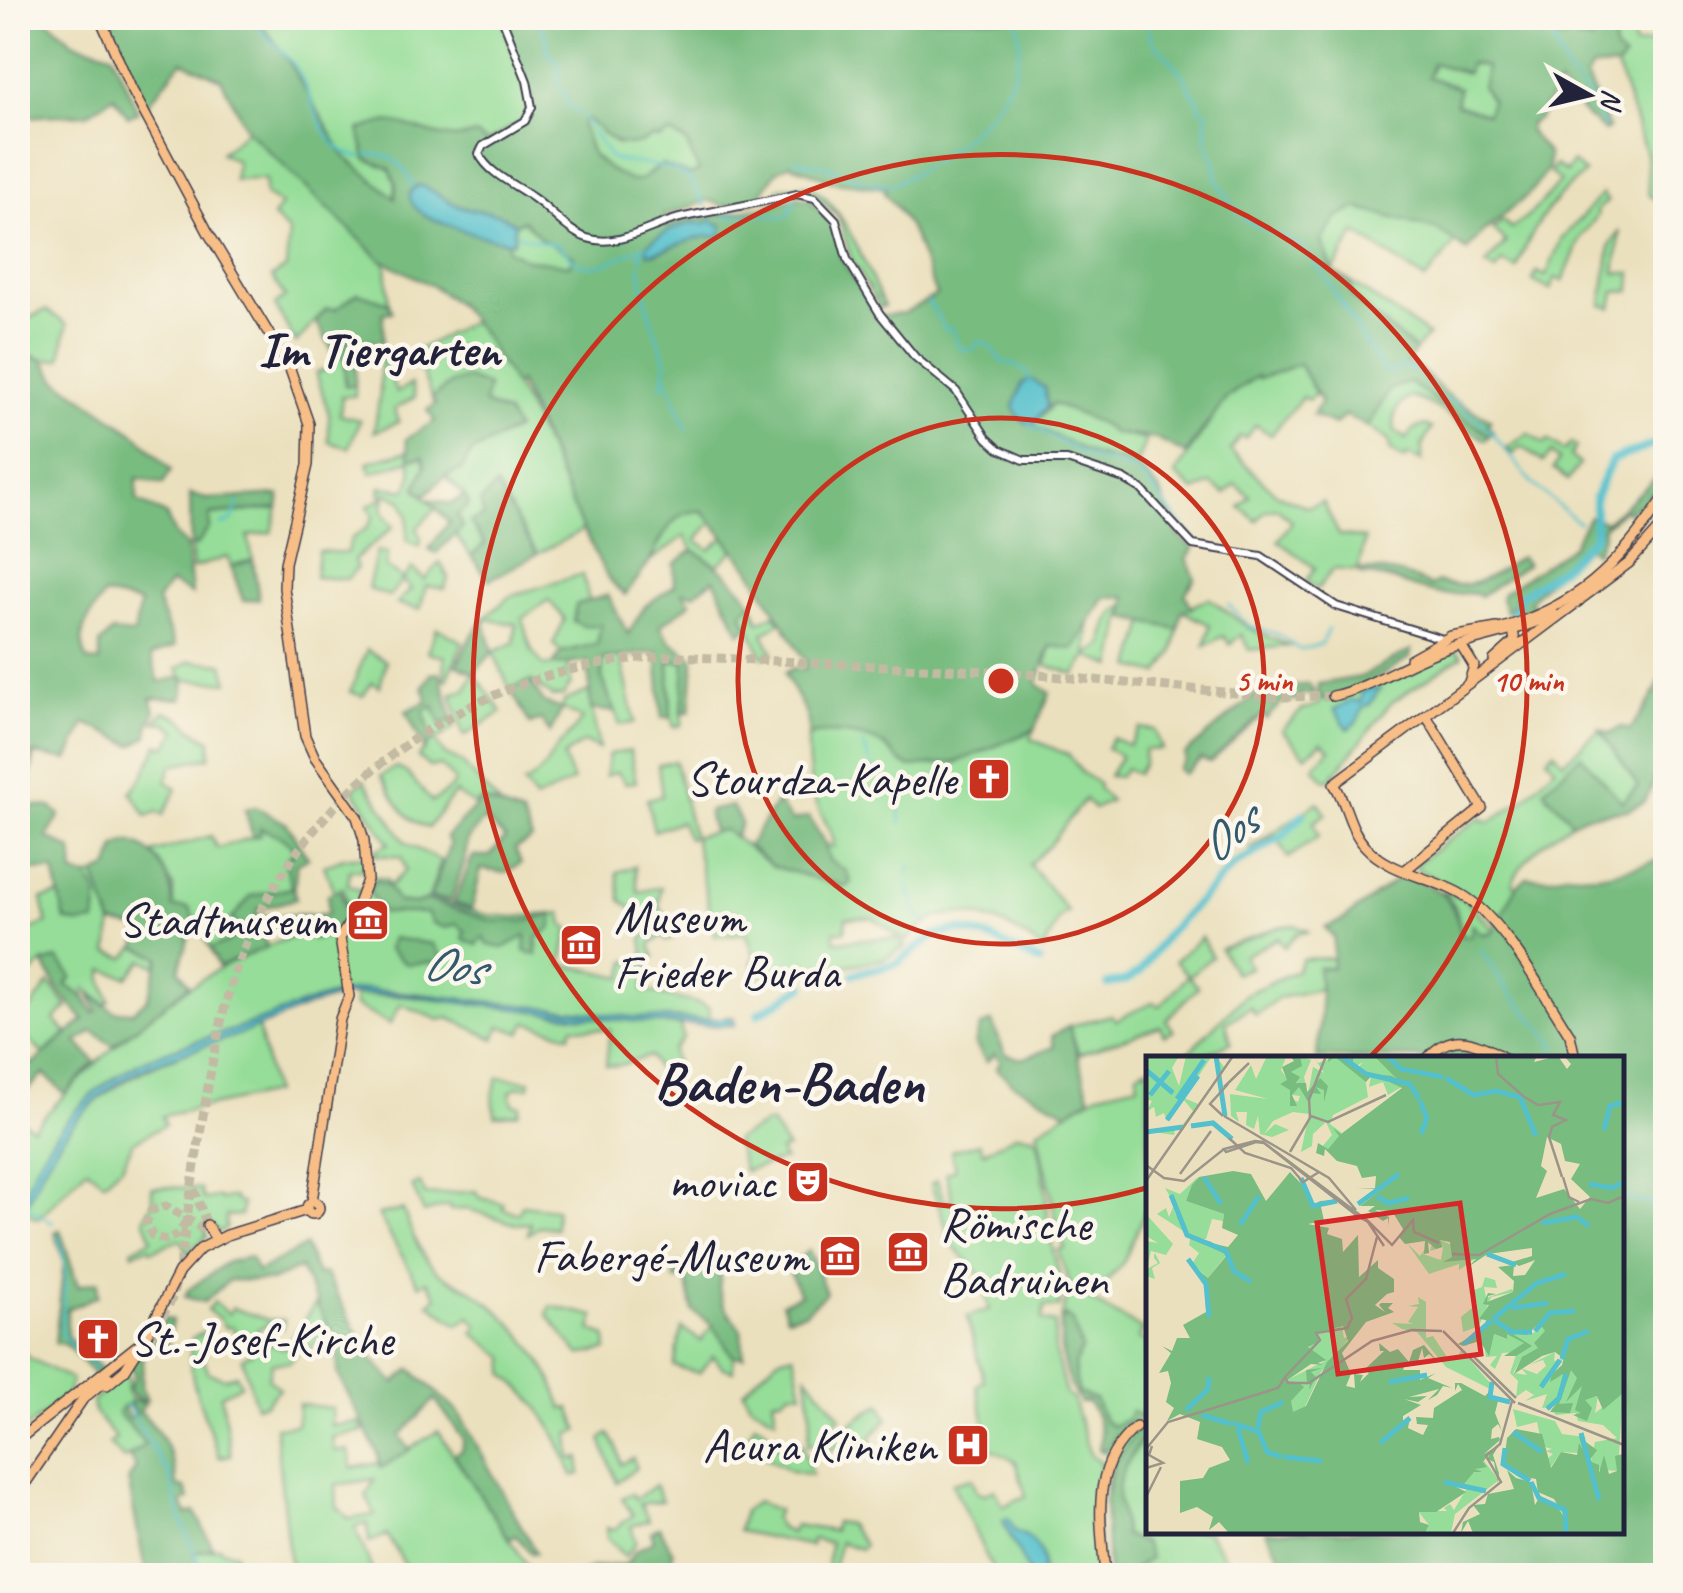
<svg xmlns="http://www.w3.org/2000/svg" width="1683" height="1593" font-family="Caveat,sans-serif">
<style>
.green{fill:#95dd98;stroke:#5c806a;stroke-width:2.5;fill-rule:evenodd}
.forest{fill:#78bc80;stroke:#4d6f5e;stroke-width:2.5;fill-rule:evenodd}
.water{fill:#53c0cc;stroke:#3a7184;stroke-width:2.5}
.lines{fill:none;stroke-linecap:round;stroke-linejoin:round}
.stream{stroke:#53c0cc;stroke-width:2.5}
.river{stroke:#53c0cc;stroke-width:8}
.major-tunnel{stroke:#c3baa3;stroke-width:9;stroke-dasharray:9 4.5;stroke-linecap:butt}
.minor-casing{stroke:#403e4e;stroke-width:10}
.major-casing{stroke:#403e4e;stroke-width:12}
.minor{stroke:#fff;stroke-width:6}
.major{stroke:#f7be88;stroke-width:9}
.ring{fill:none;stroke:#c8321e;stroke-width:5}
.labels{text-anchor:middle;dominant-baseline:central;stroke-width:9;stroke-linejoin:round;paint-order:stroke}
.poi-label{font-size:48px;fill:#22223b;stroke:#fbf7ec;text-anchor:end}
.neighbourhood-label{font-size:50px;font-weight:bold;fill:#22223b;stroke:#fbf7ec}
.water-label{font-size:50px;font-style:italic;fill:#33596e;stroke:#fbf7ec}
.district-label{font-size:58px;font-weight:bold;fill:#22223b;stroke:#fbf7ec}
.inset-river{fill:none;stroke:#53c0cc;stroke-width:5}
.inset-road{fill:none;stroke:#9b9489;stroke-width:2.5}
.view{fill:#d62828;fill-opacity:0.15;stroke:#d62828;stroke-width:5}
.inset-edge{fill:none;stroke:#22223b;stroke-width:5}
.centre{fill:#c8321e;stroke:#fbf7ec;stroke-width:5}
.ring-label{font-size:30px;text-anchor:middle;font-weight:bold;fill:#c8321e;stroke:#fbf7ec;stroke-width:9;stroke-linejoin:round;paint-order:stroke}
</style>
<rect width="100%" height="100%" fill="#fbf7ec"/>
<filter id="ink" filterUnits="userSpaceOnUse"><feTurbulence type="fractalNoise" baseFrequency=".01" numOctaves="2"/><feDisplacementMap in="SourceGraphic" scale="20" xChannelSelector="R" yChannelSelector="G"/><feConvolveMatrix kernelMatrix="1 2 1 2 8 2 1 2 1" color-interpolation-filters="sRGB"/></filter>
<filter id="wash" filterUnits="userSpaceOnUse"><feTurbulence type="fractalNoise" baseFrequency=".0048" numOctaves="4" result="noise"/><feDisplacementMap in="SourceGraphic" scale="40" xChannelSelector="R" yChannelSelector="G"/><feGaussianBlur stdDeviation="2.25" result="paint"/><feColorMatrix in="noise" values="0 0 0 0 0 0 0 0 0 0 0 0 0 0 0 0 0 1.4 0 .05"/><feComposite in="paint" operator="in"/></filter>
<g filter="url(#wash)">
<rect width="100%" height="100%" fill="#ebe0bd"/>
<g class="green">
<path d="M257,18H502L530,90L529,117L487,143L441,137L385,122L390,168L396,184V199L344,156L288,60Z"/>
<path d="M1542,18H1594L1591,41L1577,39L1575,22L1569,37L1558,40Z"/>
<path d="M1611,18H1647L1633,26L1634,46L1658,42L1653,18H1665V205L1649,195L1646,154L1617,68L1624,59L1615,51Z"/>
<path d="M1434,63L1466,73L1470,63L1486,67L1491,100L1487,115L1456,104L1428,77Z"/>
<path d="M588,120L617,145L669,133L686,142L700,172L690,175L661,165L640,181H631L608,169L592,155L582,125L583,121Z"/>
<path d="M247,130L386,264L389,303L357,293L336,310L326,309L296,343L275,305L285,297L272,277L286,268L289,232L273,217L281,205L265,195V179L234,180L237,161L221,153Z"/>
<path d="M1572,162L1585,173C1552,198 1530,230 1517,269L1502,262L1496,271L1486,265L1506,242L1493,229L1503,220L1512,229L1540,205L1560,181L1550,173L1555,165L1566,172Z"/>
<path d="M804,185C842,195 867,272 884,306L880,308L851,257L838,216L816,196L804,191L769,198L780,188Z"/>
<path d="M1602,194L1608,201L1597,210L1598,215L1581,237L1563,281L1555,278L1550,290L1533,281L1536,272L1546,276L1561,240Z"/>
<path d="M1357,208L1438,230L1456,242L1425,280L1356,233L1333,271L1322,241L1338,216Z"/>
<path d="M523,220L542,239L575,255L569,265L526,260L507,249L508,242L514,241L515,224Z"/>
<path d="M1620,231L1615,273H1632L1631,291H1615L1612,308L1602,305L1610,245Z"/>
<path d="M1350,282L1428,335L1415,350L1352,298Z"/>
<path d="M46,310L67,324L61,359L44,360L18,351L29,318Z"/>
<path d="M472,321C522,382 551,459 583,530L537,554L497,487L485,516L486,544L471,556L455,534L456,514L469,504L464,495L445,476L461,470L471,453L515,430L507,414L484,404L451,383L432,398L421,370L405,357Z"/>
<path d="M335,356L345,358V385L355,386V396H342L340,415L360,420L349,448L329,442V414L316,373L332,368Z"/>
<path d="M380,357H385L396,393L411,384L415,397L395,409L399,422L374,432L380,393Z"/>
<path d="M1299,364L1316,394L1308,400L1302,397L1271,435L1256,425L1245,438L1240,436L1230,450L1276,494L1308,507L1323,502L1339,535L1365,539L1358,571L1333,569L1318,589L1306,581L1315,568L1278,541L1292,522L1277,508L1265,511L1257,521L1240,507L1250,496L1235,484L1225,494L1211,484L1194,491L1175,474L1226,398L1257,376L1259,379Z"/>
<path d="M1410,382C1436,404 1462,416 1489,436L1486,440C1462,426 1437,403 1410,397C1396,406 1392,415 1395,431L1406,439L1414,429L1425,425L1432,428L1422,446V461L1407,455L1404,460L1391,451L1388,440L1368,427L1390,388Z"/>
<path d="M1054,404L1098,422L1113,433L1146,440L1136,464L1094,455L1032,425Z"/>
<path d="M1528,433L1544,444L1548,440L1564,451L1571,443L1576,447L1570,456L1580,464L1568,480L1553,469L1559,460L1551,453L1543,462L1521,446L1512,455L1507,448Z"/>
<path d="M408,451L410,459L423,456L425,466L416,488L436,508L417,528L421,538L420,546L407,541L408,517L402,500L388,494L380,495L381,487L407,490L412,474L410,460L371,473L368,462Z"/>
<path d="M385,497L382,511L393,527L354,560L357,568L347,579L315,577L318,551L347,553L351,539L367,528L373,516L368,506Z"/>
<path d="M278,508L272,532L248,536L253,560L231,566L227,557L193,568L191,547L197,545L210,515Z"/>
<path d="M688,510H703L713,522L696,540L710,550L724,537L734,550L718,565L693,550L685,536L650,561L668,527Z"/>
<path d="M377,551L387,553L386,567L403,579L412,568L425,580L440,562L448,578L445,589L426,586L420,609L397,604L411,589L402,581L389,596L368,589Z"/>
<path d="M583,574L589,601L577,605L583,626L602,624L597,644L561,652L553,644L565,619L548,600L522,619L532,651L544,666L568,663L571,684L563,696L553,697L531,681L510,689L493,652L514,643L516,624L484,619L510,596Z"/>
<path d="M1209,598L1249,628L1288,646L1249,650L1241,634L1230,644L1223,636L1205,646L1210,625L1182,611Z"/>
<path d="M752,603L759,622L774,614L780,623L763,634L773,653L763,657L742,613Z"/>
<path d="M1125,605L1113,666L1087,656L1075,675L1046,665L1051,645L1074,649L1089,622L1087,655L1103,645C1104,630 1111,611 1125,605Z"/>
<path d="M1145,622L1178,629L1173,652L1159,674L1132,667Z"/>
<path d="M437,628L463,642L447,680L444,678L445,657L427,652Z"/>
<path d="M1456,649L1462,656L1391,703L1330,780L1324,779L1314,767L1330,749L1322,742L1306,756L1282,730L1302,710L1319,704L1320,700L1340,698Z"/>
<path d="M367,650L386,661L380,687L372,682L363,696L350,692Z"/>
<path d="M621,657L635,723L620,725L602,678V659Z"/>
<path d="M190,661L223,664L228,682L185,680L177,669Z"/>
<path d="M669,661L685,662L682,725L674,727L671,717Z"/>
<path d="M474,673L502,712L464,736L451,694L466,689Z"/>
<path d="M589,691L599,749L584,742L563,757L573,781L535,800L524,784C553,767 543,762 561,743C570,734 576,730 582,718L562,709L564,701Z"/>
<path d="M434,705L440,722L453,721L455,727L435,741L444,754L461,762L501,806L482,800L474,805L455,793L428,828C403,820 394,797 381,776L396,767L407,773L432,802L450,789L455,781L441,766L429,767L418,757L432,740L424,711Z"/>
<path d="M164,712C184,714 192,735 211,740L210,757L172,765L166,781L177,789L163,815L157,812L147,816L131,792L143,777L158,744L166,747L177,731L166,723L154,722Z"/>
<path d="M1140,728L1155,730L1162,749L1144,750L1143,764L1137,774L1126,768L1119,777L1109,776L1121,756L1106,748L1112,738L1129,745Z"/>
<path d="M1600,729L1638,786L1622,802L1549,797L1563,807L1572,822C1548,838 1524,856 1512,883L1517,886L1498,926L1477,902L1417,869V863L1479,818L1489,822L1523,800L1555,767L1547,758L1554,751L1563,762Z"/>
<path d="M1034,730L1031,739L1069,755L1082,773L1099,784L1098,788L1110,801L1094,809L1085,799L1048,847L1029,864L1068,912L1060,917L1043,950C1017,928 973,905 938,917C926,921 915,933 906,941L873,918H846L845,931H834L835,941L896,938L906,946L884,959L794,975L791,968L756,977L752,961L755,959L747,933L715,936L694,837L724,829L772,866L845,887L851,883L846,871L829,861L825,844L834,847C834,832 824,822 819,809C809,786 808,761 808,736C828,730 860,734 879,743C892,749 897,763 910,767L957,762Z"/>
<path d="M630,751L636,782L625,783L618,772L605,776L609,754Z"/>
<path d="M675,761L693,837L688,838L680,821L654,831L647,799L662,796L658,765Z"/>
<path d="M364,780L406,843L441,861L429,898L487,915L514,917L562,913L564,925L569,927L562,964L623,977L627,961L649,965L643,990L700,1004L709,1008L710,1020L666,1018V1024L680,1025L683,1038L672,1050L675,1063L658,1071L650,1056L617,1066L606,1065L610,1030L573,1027L569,1035L527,1022L521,1033L500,1026L495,1039L449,1018L439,1020L401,1004L390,1024L355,1006L354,995L404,996L585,1017L586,1012L392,991C342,988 303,1004 258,1021C220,1036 178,1044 141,1062C82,1090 35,1152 18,1214V1118L33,1128C111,1046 193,963 306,933L313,939L344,930L368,876L385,879L391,885L406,870L401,857L375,855V851L389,843L353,789Z"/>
<path d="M1318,802L1326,814L1313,823L1319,836L1288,858L1276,835L1249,849Z"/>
<path d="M259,828L278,835L293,847L292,888L232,920L243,927L227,943L210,948L189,909L173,907V886L151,853L211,836L217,848L260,835Z"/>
<path d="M363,856L365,870H350L348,885L361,890L354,913L349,911L343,888L334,892L324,866L343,858Z"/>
<path d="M635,866L638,892L661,887L659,907L665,914L672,939L666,941L663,935L650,945L655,957L645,959L642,939L658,924L655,912L637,913L621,900L617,872Z"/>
<path d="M95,875L112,924L108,952L125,958L136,947L160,957L157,966L143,960L128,977L104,970L102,979L110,1001L106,1004L85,988L84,997L66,985L58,959L43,963L23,981L21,965H18V950L21,948L18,934L47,923L42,899L60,895L65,920L98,896L88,877Z"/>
<path d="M1442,891L1467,901L1495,931L1482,934L1472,927L1471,935L1462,936L1456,908Z"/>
<path d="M1294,925L1310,932L1298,933L1284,947L1278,938L1244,956L1250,968L1235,973L1220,949L1279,927Z"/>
<path d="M1201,937L1212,957L1189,976L1198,987L1166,1020L1174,1031L1164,1035L1160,1026L1079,1054L1069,1026L1112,1015L1116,1020L1153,1002L1160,1006L1188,976L1175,961Z"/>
<path d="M1333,958L1332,968L1320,989L1279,998L1256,1015L1250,1007L1226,1023L1231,1042L1198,1058H1183L1246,994L1297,970L1302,959Z"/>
<path d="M49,983L68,1007L54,1020L67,1033L43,1054L27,1038L24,1018Z"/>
<path d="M258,1027L273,1093L162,1116L165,1125L133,1142L123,1165L104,1182L87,1168L38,1219L24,1212C68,1087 146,1066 258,1027Z"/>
<path d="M1148,1067V1205L1124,1261L1090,1300L1143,1330L1138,1339L1148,1341V1530L1207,1531L1237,1575H1108L1106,1486L1114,1457L1099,1450C1103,1434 1098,1413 1087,1401L1081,1403L1061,1350V1320L1070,1284L1058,1251L1065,1248L1058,1231L1038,1130L1099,1093L1138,1084L1137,1073Z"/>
<path d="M498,1077L530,1081L529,1087H517L510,1092L513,1104L521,1106L519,1113L495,1116L493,1094Z"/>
<path d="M767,1123H771L787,1148L780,1151L784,1160L744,1171L735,1140Z"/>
<path d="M1017,1134L1034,1136L1037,1140C1047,1175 1045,1210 1052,1245C1058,1274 1064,1277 1059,1308L1044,1307L1042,1321L1055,1323V1351L1066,1395L1073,1399L1086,1443L1091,1456L1101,1463L1097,1511L1101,1575H995L952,1483L972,1478L977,1491L984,1494L995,1489L1003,1506L1026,1496L1016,1462L990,1448L977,1385L984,1381L967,1317L990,1309L978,1272L946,1239L949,1234L931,1184L937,1180L944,1201H949L952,1198L946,1173L955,1169L951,1151L979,1143L983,1152Z"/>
<path d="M420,1183L425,1195L476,1191L481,1198L503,1203V1209L518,1213L522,1205L556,1209L555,1228L540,1226L528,1234L530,1223L515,1224L468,1209L450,1210L448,1206L424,1213L412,1186Z"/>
<path d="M166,1187L200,1189L203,1199L217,1197L221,1200L234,1197L236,1202L242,1203L241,1215L226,1216V1229L218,1232L211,1225L204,1227L207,1236L186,1255L184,1243L179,1240L151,1251L149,1247L133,1253L132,1249L152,1239L144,1219L152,1204V1188Z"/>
<path d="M403,1210C410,1228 418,1251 431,1265C444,1280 455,1280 470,1289C514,1319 547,1359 563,1409L570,1408L579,1431L569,1434L571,1459L580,1458V1474L573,1476C556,1430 543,1406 505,1374L506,1358L473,1333L478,1326L470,1316L458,1325L429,1303L437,1297L427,1281L419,1285L378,1215Z"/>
<path d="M214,1302L229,1314L232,1308L268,1320H284L283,1328L268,1324L257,1330L256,1340L285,1348L316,1303L328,1327L308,1352L302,1347L290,1362L272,1363L268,1378L279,1388L265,1404L256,1406L242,1358L251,1353L246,1339H238L232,1326L225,1328L220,1319L207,1310Z"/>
<path d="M551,1306L595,1316L591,1330L606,1336L607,1350L579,1355L547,1314Z"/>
<path d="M712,1325L733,1356V1371L723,1368L713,1356L699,1373L674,1366L682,1328L701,1341Z"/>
<path d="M208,1330L204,1360L209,1373L225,1378L237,1375L241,1385L221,1395L231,1455L219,1457C207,1416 184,1380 192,1338Z"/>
<path d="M18,1344L28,1357L72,1380L67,1396L18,1435Z"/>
<path d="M794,1354L802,1392L791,1391L782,1398L773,1399L776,1418L750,1404L743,1391L778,1358Z"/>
<path d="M125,1374L129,1379L127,1391L132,1400L118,1413L146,1444L124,1459L109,1444L116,1439L94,1412L93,1401Z"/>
<path d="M807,1375L841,1417L825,1428L831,1438C849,1427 862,1413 881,1404L888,1418L871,1437L876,1453L848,1441L826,1452L821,1442L808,1445L811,1413Z"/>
<path d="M299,1404L332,1408L331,1426L359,1422L363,1431L332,1437L335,1451L349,1450L352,1468L380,1463L381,1467L438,1431L533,1575H411L387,1535L369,1542L367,1524L355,1527L374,1575H295L290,1566L275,1427L296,1425ZM375,1479L366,1496L375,1515L349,1519L337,1507L336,1485Z"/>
<path d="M755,1423L766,1429L769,1445L802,1443L812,1475L791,1471L744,1445Z"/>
<path d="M609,1434L617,1447L621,1464L633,1458L636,1468L617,1483L601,1439Z"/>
<path d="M655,1485L662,1501L640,1504L649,1520L631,1526L636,1542L625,1557L607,1538V1528L615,1529L633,1515L622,1498L632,1493L636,1499Z"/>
<path d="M756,1502L778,1510L774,1519L780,1528L791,1533L795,1525L833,1531L835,1522L848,1524L864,1545L861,1549L840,1542L831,1575H826L830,1543L812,1539L811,1546L738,1531L744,1511Z"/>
<path d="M220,1547L221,1550L235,1553L239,1575L203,1574L194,1553Z"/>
</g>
<g class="forest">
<path d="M18,18H46L73,42L112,53L138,112L128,117L114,96L87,114L18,117Z"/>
<path d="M104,18H257L288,60L344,156L395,198L396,184L390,169L366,159L359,130C366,128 375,124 382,123C413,119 438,147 476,134L487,142L529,117L532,99L502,18H1542L1552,20L1559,40L1569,37L1567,22L1575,21L1577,39L1591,41L1594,18H1611L1615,51L1624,59L1617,67L1592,68L1586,77L1609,128L1605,131L1587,117L1559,84L1539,118L1530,124L1529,131L1548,154V169L1528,195L1482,233L1467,251L1438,230L1357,208L1338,217L1322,241L1333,271L1350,282L1352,298L1415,350L1407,363L1421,370L1449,397L1491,420L1487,426L1493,431L1489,436C1462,416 1436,404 1410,382L1390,389L1368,427L1345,415L1335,425L1312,415L1321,402L1299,364L1259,379L1257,376L1226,398L1186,454L1156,439L1113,433L1098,422L1054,404L1047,407L1044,388L1019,418L1094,455L1136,464L1161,493L1178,536L1194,548L1187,558L1195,579L1185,594L1192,608L1182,611L1178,629L1125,618L1126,596L1104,598L1074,649L1050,646L1037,684L1050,693L1034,730L957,762L910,767C897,763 892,749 879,743C861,734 828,730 808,736C813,714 792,694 785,673L793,668L805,670L806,662L750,569L703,511C670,509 664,538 649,562C642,574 633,584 625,595C600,575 599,555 583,530L519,382L515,386L479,329L457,304L434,287L380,259L247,130L221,79L182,61L145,108ZM1433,63L1467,73L1470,63L1486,67L1482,87L1491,100L1487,114L1456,104L1459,88L1429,77ZM588,120C612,140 621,155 653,137L660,139L670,133L686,142L699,171L690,175L661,165L640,180L631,181L608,169L592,155L582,126L583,121ZM790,164L834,182L886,188L884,193L897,208L913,235L936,295L905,313L877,316L843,261L833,222L808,199L794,198L760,208L683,220L666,227L664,216L709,200L722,206L756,201L776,172ZM419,185C436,190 446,203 462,207C481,213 500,209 515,224L524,220L542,239L574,256L569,265L526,259L507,249L508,242L424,215L413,187ZM692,223L722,225V233L701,235L655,254L646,246L654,239Z"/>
<path d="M358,293L389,303L392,312L383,313V342L348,341V356H356L355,386L345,385V358L335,356L316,321L326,309H336Z"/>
<path d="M24,354L44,360L56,379L138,436L171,470L163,484L137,478V501L166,515L175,535L187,546L192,594L170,583L157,601L175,646L151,656L159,682L180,677L185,680L182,699L151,698L155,712L149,724L148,736L133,745L85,723L68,760L35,754L25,805L51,807L60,815L47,837L72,850L74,874L88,877L98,896L95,922L79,924L65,920L54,871L18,870C17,835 9,781 34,754L18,748V358ZM104,595L140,603L134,634L112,632L100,644V662L88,661C74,632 88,620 104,595Z"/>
<path d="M467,378L488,386L484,404L507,414L516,429L471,453L461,470L445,476L424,496L416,488L425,466L423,457L410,459L406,439L435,421L427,410L435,405L432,398L451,383Z"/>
<path d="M1665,470V488L1650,493L1644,502L1649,509L1646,514L1637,505L1628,512L1623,510L1602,528L1603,535L1595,553L1588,547C1569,565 1545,580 1530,601L1536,611L1516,617L1521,601L1517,600L1506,612L1501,599L1503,593L1572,546L1589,516L1606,522Z"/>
<path d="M496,486L537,554L489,580L471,556L485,544L470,522L484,516L480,502Z"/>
<path d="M190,494L206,499L280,495L278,508L210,515L209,528L197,545L191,547Z"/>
<path d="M464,495L469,505L457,515L463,527L436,553L429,549L449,522L427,499L452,504Z"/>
<path d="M693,550C718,565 735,579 752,603L742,613L748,627L740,633L714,579L694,594L683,592L691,603L660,626L670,641L694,659L690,711L682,713L685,662L669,661L671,717L662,718L657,652L602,659V678L615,712L591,709L588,662L553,665L561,652L597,644L601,625L583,626L573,621L576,605L608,595L628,634L645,606L675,585L674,564Z"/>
<path d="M1520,557L1527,564L1480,596C1468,590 1454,596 1441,594C1413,590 1391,575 1362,575L1358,571C1385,568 1406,574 1431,586L1438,582C1472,593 1493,575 1520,557Z"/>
<path d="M253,560L259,599L243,601L231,566Z"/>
<path d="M484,619L493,652L474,673L457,665L469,640Z"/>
<path d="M1411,650L1410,657C1384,674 1351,696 1320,700L1318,684L1361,677Z"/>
<path d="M1665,662V753L1657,767L1651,790L1644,802L1627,810L1587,815L1572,822C1564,809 1551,802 1544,789L1581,755L1622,802L1638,786L1600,729L1610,733L1622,727L1629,730C1646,709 1660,689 1665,662Z"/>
<path d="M440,673L453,721L440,723L434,706L424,711L432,740L425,750L406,711L428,701L423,687L431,674Z"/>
<path d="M531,681L544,703L562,709L550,733L541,720L530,724L510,689Z"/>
<path d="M1309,684L1315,693L1300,694L1299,700H1284L1266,719L1262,715L1210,762L1201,759L1184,774L1178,769L1185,761V754L1256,694Z"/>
<path d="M482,800L522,815L532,839L515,849L521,863L505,873L481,869L472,909L454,903L473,856H490L505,838L484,819L467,841L465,860L451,901L430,897L450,844L446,837Z"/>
<path d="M777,802L792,821L809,817L825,844L829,860L846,871L851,883L845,887L772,866L748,846Z"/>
<path d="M732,806L741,823L735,837L724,830L713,832L708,811Z"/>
<path d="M256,807L287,824L308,858L296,864C297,877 292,887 296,899L258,909L256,916L328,914V895L339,889C347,906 347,916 338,932L313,939L306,933L284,939L278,927L262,933L267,947L219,967L210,948L227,943L242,927L231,920L251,896L292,888L286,866L287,858L295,852C288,838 274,833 260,828V835L253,837L245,809Z"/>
<path d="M128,842C157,847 173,880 173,907L189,908L199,927L190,932L179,970L189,985L113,1046L93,1031L77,1042L95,1062L65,1094L44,1074L18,1099V1060L33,1064L84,1020L60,992L43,963L58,959L72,977L66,985L84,997L94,1013L97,1011L90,995L114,1011L133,1012L148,998L160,957L136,947L140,928L112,924L95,875L110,867L116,847Z"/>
<path d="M1665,856V1575L1263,1576L1283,1561L1266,1531L1620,1530V1058H1317L1321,1007L1318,968L1332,967L1334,937L1325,928L1343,920L1403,874C1441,890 1452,893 1462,936L1471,935L1472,925L1482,934H1491L1517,886L1527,877C1543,879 1551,877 1566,874C1576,872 1587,876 1597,875C1608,874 1657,862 1665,856Z"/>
<path d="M375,880L387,885L398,902L415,904L427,900L492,921H524L553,915L552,928L537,938V955L525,951L526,936L503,948L488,945L483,937L477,945L463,939L465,931L456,924L445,928L432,923L427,913H383L369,892Z"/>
<path d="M392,938L433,944L442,957L437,962L406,964L388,949Z"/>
<path d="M992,1022L1005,1054L1022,1059L1054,1047L1052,1036L1069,1026L1090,1098L1067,1112L1012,1083L996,1068L1001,1062L995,1054L986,1062L975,1043L980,1027Z"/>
<path d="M60,1230L78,1286L98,1281V1296L67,1309V1336L104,1371L96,1376L65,1344L55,1343L64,1262L55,1232Z"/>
<path d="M305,1246L317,1275L325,1273L371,1358L395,1383L411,1369L459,1413L536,1553H531L516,1536L509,1539L454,1455L461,1450L464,1440L435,1399L400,1436L410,1450L381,1468L377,1452L338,1374L337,1339L328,1327L300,1268L271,1281L229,1280L204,1302L185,1297L188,1290L227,1262L250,1257L257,1272Z"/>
<path d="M809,1250L826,1293L805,1312L787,1317L782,1302L800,1295L784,1259L798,1260Z"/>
<path d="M698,1256L722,1263L719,1289L723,1304L741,1330L744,1357L733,1356L712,1325L693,1311L686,1280L674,1279L678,1264L696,1268Z"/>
<path d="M1066,1316L1073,1322L1082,1349L1074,1365L1078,1393L1095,1399L1104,1420L1112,1426L1127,1420L1131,1411L1139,1415L1148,1427C1139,1449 1117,1469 1118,1494C1119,1508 1124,1521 1124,1535L1144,1543L1150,1558L1131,1572L1132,1575H1108L1105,1500L1114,1464L1137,1429L1132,1424L1114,1438L1106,1449L1099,1450C1103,1434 1098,1413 1087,1401L1081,1403C1062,1379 1061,1350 1061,1320Z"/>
<path d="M164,1318L172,1320L166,1351L143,1348L142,1387L147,1400L138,1399L129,1389L135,1376L130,1365C143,1348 159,1340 164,1318Z"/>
<path d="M132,1400L145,1403L140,1411C162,1433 174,1454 177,1486L185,1488L189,1499L182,1503L187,1514L195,1512L213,1548L194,1553L204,1575H146L128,1480L136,1468L129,1456L145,1444L118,1413L123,1407L129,1418L136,1414L129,1403Z"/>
<path d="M659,1527L673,1552L672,1559L652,1572L653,1575L580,1573L592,1568L627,1564L635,1551L654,1540L651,1532Z"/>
</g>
<g class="water">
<path d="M419,185C436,190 446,202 462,207C480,213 500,209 515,224L513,241C494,242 427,222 415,207C410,201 410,199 410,192Z"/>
<path d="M711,220L722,225V233L718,236C689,236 675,248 648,254L646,246C655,237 681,224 694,223C711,222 696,228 711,220Z"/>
<path d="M1030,379L1045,388L1047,407L1032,425L1019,418L1014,407L1022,384Z"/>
<path d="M1368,689H1380L1369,705L1364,706L1357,722L1348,729L1334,709L1352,700L1361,702V694Z"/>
<path d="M365,989L633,1017L701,1020L733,1017L735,1025C644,1027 553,1012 463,1003C430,999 397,993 364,994C326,995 292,1015 256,1028C221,1042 183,1051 149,1066C80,1097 36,1163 18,1234C18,1163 82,1090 144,1061C179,1044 218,1036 254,1023C291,1009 325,994 365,989Z"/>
<path d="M1008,1518L1015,1531C1036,1539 1046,1551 1041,1575H1029C1022,1556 1010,1539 1003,1520Z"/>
</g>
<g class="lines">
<g class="stream">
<path d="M251,18C263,37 281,47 294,65C315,94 318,152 361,157"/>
<path d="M536,18L546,34L548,53L559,64L558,85L565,92L567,104L581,115"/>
<path d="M1149,18L1150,38L1184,75"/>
<path d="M1535,18L1547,28L1568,74L1586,93L1604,126"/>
<path d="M1185,78L1192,94L1198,98L1199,108L1207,112L1206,142L1214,158L1217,180L1239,215"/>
<path d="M584,119L610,158C634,166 669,162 689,179C697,186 700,199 706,207"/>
<path d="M367,155C391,152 406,166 413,187"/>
<path d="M794,160L826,166L864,182"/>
<path d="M930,163C979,131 1032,83 1017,18"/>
<path d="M868,183L892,185L925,167"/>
<path d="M726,217L757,213L784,217L791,211L795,197"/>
<path d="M1243,219L1302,247L1326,278L1369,349"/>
<path d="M516,234C529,241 539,240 554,244C566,247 568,258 578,263C600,273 626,252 646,246"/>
<path d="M641,260L642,247"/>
<path d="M640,267C642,284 649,316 655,331C663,351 671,365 662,386"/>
<path d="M928,301L945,329H952L959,349H974L978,342L990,346L1003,363H1010L1027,372L1030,380"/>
<path d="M1370,351L1383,371L1391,373L1399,368"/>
<path d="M1402,367C1422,369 1428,382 1438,397L1455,402L1487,427L1533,484L1579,523"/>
<path d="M666,377L687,430"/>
<path d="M1031,422L1030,425C1051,435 1071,449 1092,458C1109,465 1129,465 1143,478C1163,498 1177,524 1199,543"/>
<path d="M222,525L233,520L238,502"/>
<path d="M1228,604L1249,626L1277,634L1300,650L1321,644L1328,629"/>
<path d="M863,744L870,762"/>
<path d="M872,766L879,773"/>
<path d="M884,779L896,793L900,809"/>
<path d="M900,812L901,823"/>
<path d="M908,876L911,866"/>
<path d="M908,885L916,912"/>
<path d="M918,914L925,921"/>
<path d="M933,932L935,935"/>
<path d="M1481,950L1506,988L1554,1043L1556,1058"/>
<path d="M1620,1197L1666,1207"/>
<path d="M25,1206L53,1223"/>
<path d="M58,1236C71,1274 63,1296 61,1334L96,1368"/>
<path d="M127,1405L170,1476L182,1522L204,1576"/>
</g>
<g class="river">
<path d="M1512,616L1521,595L1563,567L1595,536V497L1612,460L1666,440"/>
<path d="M854,974L896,964L935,935L960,930L988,937L1040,962"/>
<path d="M1108,984L1127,980L1140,972L1165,936L1234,865L1283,836L1303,814"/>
<path d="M758,1014L804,986"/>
</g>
</g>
</g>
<g filter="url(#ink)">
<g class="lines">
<g class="major-tunnel">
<path d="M194,1189L207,1225"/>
<path d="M186,1222L177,1235L166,1240L152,1236L146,1223L152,1210L166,1206L205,1230"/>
<path d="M109,1377L149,1340L171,1301C181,1268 185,1232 190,1197C200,1135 209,1071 224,1010C275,803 462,662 673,656L1007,672L1277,697L1333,696"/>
<path d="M1136,1427L1148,1417"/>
</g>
<g class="minor-casing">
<path id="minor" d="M502,18L527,81L532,107L525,121L483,146L479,154C489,174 514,184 532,197C550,209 566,231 587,238C620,249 653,223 684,217C722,209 759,203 797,194L815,198L836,220L847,259L880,314L915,357L956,391L987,438L999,449L1024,460H1067L1124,479L1141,489L1193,545L1261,556L1336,606L1446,640"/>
</g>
<g class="major-casing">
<g id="major">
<path d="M100,18L131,88L209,234L290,369L309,424L308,465L285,563L284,588L305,736L315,758L357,817L364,840L367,880L354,915L340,938L349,996L340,1019L312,1201"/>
<path d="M1577,602L1629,563L1666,522"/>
<path d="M1490,632C1579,606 1615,570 1666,495"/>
<path d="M1461,645L1474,666L1469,682"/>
<path d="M1410,659L1451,636L1497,628"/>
<path d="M1494,660L1515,641L1512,626"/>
<path d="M1333,696C1372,687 1404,663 1442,650C1480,637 1518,632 1554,614"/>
<path d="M1404,871L1482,808L1427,717"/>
<path d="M1428,1058C1452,1029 1477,1042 1504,1058"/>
<path d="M1575,1058L1570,1035C1543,993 1512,935 1474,903C1442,877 1393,877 1365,846C1349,829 1347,803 1334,784L1579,601"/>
<circle cx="313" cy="1208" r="6"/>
<path d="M207,1225L216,1239"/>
<path d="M107,1385L125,1370L139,1348"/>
<path d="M18,1440L144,1340L179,1272L200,1249L227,1235L307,1210"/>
<path d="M18,1494L83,1399L109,1377"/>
<path d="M1105,1576C1101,1521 1089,1466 1136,1427"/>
</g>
</g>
<use href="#minor" class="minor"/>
<use href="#major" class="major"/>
</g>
</g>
<g class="ring">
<circle cx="1001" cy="681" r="263"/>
<path d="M1146 1188A527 527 0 1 1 1370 1057"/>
</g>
<defs>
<g id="church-square" transform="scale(2.25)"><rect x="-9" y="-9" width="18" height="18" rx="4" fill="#c8321e" stroke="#fbf7ec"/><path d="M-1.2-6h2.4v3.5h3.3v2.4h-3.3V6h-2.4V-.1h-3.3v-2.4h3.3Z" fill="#fff"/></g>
<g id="museum-square" transform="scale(2.25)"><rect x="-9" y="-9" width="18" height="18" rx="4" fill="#c8321e" stroke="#fbf7ec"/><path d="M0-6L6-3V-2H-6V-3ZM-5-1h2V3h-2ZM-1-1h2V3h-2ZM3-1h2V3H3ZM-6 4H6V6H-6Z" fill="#fff"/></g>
<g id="theatre-square" transform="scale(2.25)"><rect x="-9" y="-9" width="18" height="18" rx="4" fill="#c8321e" stroke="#fbf7ec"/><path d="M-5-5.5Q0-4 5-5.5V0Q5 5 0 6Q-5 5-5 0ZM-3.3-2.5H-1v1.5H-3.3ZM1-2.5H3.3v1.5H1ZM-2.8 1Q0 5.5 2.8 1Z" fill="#fff"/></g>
<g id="hospital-square" transform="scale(2.25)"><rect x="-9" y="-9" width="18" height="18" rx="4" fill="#c8321e" stroke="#fbf7ec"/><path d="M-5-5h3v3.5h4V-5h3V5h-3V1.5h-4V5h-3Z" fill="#fff"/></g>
</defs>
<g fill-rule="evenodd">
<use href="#church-square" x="989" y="779"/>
<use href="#museum-square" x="368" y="920"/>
<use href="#museum-square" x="581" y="945"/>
<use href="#theatre-square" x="808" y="1182"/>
<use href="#museum-square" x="908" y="1252"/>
<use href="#museum-square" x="840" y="1256"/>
<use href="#church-square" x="98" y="1339"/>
<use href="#hospital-square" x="968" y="1445"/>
</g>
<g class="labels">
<g class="poi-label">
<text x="956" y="779">Stourdza-Kapelle</text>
<text x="614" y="917" text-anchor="start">Museum<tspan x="614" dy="55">Frieder Burda</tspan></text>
<text x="336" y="920">Stadtmuseum</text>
<text x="776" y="1182">moviac</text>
<text x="940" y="1224" text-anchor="start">Römische<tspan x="940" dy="55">Badruinen</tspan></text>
<text x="808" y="1256">Fabergé-Museum</text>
<text x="130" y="1339" text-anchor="start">St.-Josef-Kirche</text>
<text x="936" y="1445">Acura Kliniken</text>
</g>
<g class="neighbourhood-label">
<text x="379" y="349">Im Tiergarten</text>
</g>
<g class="water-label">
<text transform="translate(1228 833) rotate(-39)">Oos</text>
<text transform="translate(453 965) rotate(6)">Oos</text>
</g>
<g class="district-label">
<text x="789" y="1082">Baden-Baden</text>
</g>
</g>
<g transform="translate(1146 1056)">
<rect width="478" height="478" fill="#ebe0bd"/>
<path d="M0,0H33L26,12L33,30L40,0H66L38,42L52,48L73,20L70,0L78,11L87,0L37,72L29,73L28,79L0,75L35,71L47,55L37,43L21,65L18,57L10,61L8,51L0,56L6,45L0,43ZM121,0L140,1L135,14L142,24L134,28L144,31L146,43L152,46L154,40L146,39L153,21L146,23L145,16L154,11V0L165,4L158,21L162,39L167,11L178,17L167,0L172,7L190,1L219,21L222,41L187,59L184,68L196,77L182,93L175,92L186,79L180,66L167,78L166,90L155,96L163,58L147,56L127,65L118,78L129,68L143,74L126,81L114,78L112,60L108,73L100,69L101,56H90L93,66L85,60L84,38L122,43L89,34L105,9L110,23ZM198,0H228L259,29L242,39L237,26L223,31L225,20L213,11L217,6L209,11ZM52,121L40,145L78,158L77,165L66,163L60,183L48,184L64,185L81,198L62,222L46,208L53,197L43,189L45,180L11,158L20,152L23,161L27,151L30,159L36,161L19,132L34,138ZM0,158L27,188L20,199L5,195L1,213L12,207L8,202V199L9,197L14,207L6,212L9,223L0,220V185L12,187L0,180ZM294,184L311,191L320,186L330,202L313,214V208L283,218L261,187L274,200L280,192H283L277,198L295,204L297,191L284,195L286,188L281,187ZM339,221L349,224L351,232L338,231L340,242L366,233L368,236L345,241L333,270L317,276L315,261L331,248L323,236L336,231ZM272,241L280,246V282L287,280L301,301L311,303L315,294L345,328L347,332L346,334L300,311L271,276L256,273L246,267L267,268L262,266L272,251L262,250L273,248ZM346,266L370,278L388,277L392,267L399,274L398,286L388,287L395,293L376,302L367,317L381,319L375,312L391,318L400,310L397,304L383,309L409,296L408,305L416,303L420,288V299L408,316L431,311L441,323L434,344L452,340L449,357L477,336L472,415L443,413L456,440L453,444L439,409L433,418L429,414L433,397L415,396L404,412L401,403L407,398L400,395L406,393L396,390L391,366L371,371L367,353L409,365L416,378L439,381L438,393L441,389L445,392L440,398L444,410L449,386L471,382L457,369L432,365L430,357L410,359L405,353L410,350L396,352L401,338L379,345L388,339L380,334L370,341L372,325L364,317L371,296L356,297L349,313L344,309L351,300L340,301L338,289L348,278L360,283ZM196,270L198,282L205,280L175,316L157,355H164L160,361H124L136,348V337L149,341L141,324L179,305L162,293L170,278ZM338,405L353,424L309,458L305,477H279L283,469L272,455H301L298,452L304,448L308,454L321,432L299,426L319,425Z" fill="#95dd98"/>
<path d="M144,0H154L156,10L145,16L154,21L150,27H160L161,36L174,22L182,30L178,46V34L170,31L175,38L167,37L163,47L153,31L146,39L151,50H144V34L134,28L141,24L136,11L148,5ZM183,0H198L205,8L202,4L208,0L206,8L219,17L246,20L251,23L228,0H391L388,6L412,0L421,13L425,8L418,0H477V337L457,354L451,340L439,344L446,352L441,365L427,359L435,357L429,354L436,330L420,346L431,322L425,314L413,348L427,347L424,357L404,356L414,343L417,318L404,326L406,318L416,309L421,289L417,302L409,296L396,300L368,318L376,301L392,292L388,287L399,275L393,267L381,279L365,277L386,290L370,300H358L378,287L361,278V283L348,278L343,300L334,285L317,290L312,288L338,273L340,264L333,263L343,249L337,248L342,237L350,238L342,240L341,246L367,236L368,225L352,211L368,209L367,220L379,219L389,204L373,210L366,206L386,200V192L342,198L365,206L360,207L340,199L322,211L330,203L297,206L306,201L304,186L294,184L296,191L290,193L282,186L283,197L278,198L279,185L259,188L253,181L257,173L246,155L229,154L243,161V170L242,162L237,165L222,155L229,150H214L236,133L210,132H229L230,120L216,122L211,110L191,105L179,93L178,100L170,97L172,87L182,93L193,80L187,72L195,78L256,32L227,18L220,26L189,1L182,6ZM401,81L415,88L419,105L434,108L425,123L444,141L434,153L418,133L390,142L401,115L395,110ZM87,115L105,118L120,145L144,116L163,136L167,150L174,145L186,144L190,145L174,146L178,165L162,168L183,172L181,178L196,183L197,196L212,179L213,221L232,204V212L248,223V236L241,238L229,249L239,256L233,249L239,243L235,247H247L242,252L248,256L220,266L196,297L205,318L200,330L209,332L208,318L217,319L214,326L223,317L218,314L238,295H234L233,287L244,296L252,293L263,306L267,294L278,289L292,306L283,298L278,302L276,292L271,309L260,306L257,314H274V324L290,317L282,322L306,332L297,330L291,339L282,344L293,333L263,341L281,340L272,346L258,343L275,349L257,360V368L264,362L262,372L277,379L282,369L271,368L270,361L287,362L288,352L316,334L312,328L309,335V327H315L339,340L346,333L345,341L362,346L352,345L349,357L356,375L352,368L346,373L345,383L353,381L354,384L338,398L353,389L347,399L353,417L352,427L348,406L341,403L346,394L337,406L341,411L329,413L336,416H328L318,428L301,426L320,436L290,456H273L274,466L283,469L279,477H83L73,466L63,474L67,461L51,451L34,457V425L57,422L63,412L84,404L76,391L51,383L54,366L34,358L21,365L28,352L20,346L25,327L22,315L13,317L25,297L16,290L26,295L31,282H44L37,269L60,256L59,227L47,210L62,222L81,199L48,183L82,191L92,179L76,172L78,158L40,145L46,129L53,121ZM197,270L202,285L181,306L160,350L147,356L145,345L158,331L153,327H164L163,334L170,321L165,316L176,312L160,314L161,327L140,325L165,308L177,309L172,307L180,304L162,291L174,285L170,277ZM370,373L396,378L405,412L415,396L431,399L433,387L437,394L433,381L451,394L443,405L453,409V417L458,399L463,418L471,415L469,400L477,398V477H327L322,465L315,477L317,466L334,458L327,449L339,448L342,438L368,433L361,414L370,422L385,426L389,449L393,442L409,448L422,466L408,443L392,436L390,423L371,420L358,407L361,382Z" fill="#78bc80" fill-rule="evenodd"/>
<path class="inset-river" d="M70,0L79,60M195,0L220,18L264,28L273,43M241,0L255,13L297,21M0,14L27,37M300,22L328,39L350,35L374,41L390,80M4,39L23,15M31,43L58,4M274,45L281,62L275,78M21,64L52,20M45,70L67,67L86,83M458,74L464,50L478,46M0,76L37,71M58,121L75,148M155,122L167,150L191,145M443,128L466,132L478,126M25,139L41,179L80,195L88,215L105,226M231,141L243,147L263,142M212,148L253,118M396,167L431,161L443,170M94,169L113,140M341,198L370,209M42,203L60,228L63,261M391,227L420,218M366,252L402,247M347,263L391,227M348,264L366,276H386M389,275L404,257L429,255M318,288L345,265M416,303L422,283L443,275M243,326L281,319M346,326L344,341L364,346M395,331L414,304M401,353L413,342L420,318M40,354L62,333L63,321M56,359L85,368M87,367L113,376L121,396L136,401M92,372L102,407M112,372L115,356L137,346M367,376L396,396M435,377L453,444M234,387L264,362M359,392L357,408L384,425M138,401L176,405M298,426L340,435M385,426L393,442L419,454L420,477"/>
<path class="inset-road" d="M350,0L352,18L377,40L392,49L414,46L407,59L420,64L406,71L403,81L416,121M78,31L103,7M77,60L64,48L82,28M78,60L183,122L210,154M164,61L163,43L180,0M83,82L99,97L145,112L157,126L173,116M144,96L165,60L182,66L240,39M0,109L18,122L38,125L78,93M34,118L65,75M417,121L423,141L433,146M0,125L87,0M238,190L222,166L210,159L118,87L110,86L80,96L78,93L109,85L117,86L222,165L246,189L267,164L268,176L293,187M306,198L333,199L404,158L445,143L462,147L478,140M297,275L369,347M325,298L370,342M139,321L174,284L170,277L201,272L206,262L200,243L220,223L231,181M372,347L478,389M0,393L22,366L132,332L139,321L142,327H163L226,285L266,274L296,275M0,412L17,407L3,399L6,390M0,441L15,411M307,477L323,452L355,426L340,400L354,388L366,345"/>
<path class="view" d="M314,147L335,298L192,318L171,167Z"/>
<rect width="478" height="478" class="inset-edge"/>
</g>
<circle cx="1001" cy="681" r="15" class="centre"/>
<g class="ring-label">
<text x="1264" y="691">5 min</text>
<text x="1528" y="691">10 min</text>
</g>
<rect width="1683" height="1593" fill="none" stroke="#fbf7ec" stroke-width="60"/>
<g transform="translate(1588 95) rotate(98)" stroke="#fbf7ec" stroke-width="8" paint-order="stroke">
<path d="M0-8L18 38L0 25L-18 38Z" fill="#22223b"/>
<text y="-15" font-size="28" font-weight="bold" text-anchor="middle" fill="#22223b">N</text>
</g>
</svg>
